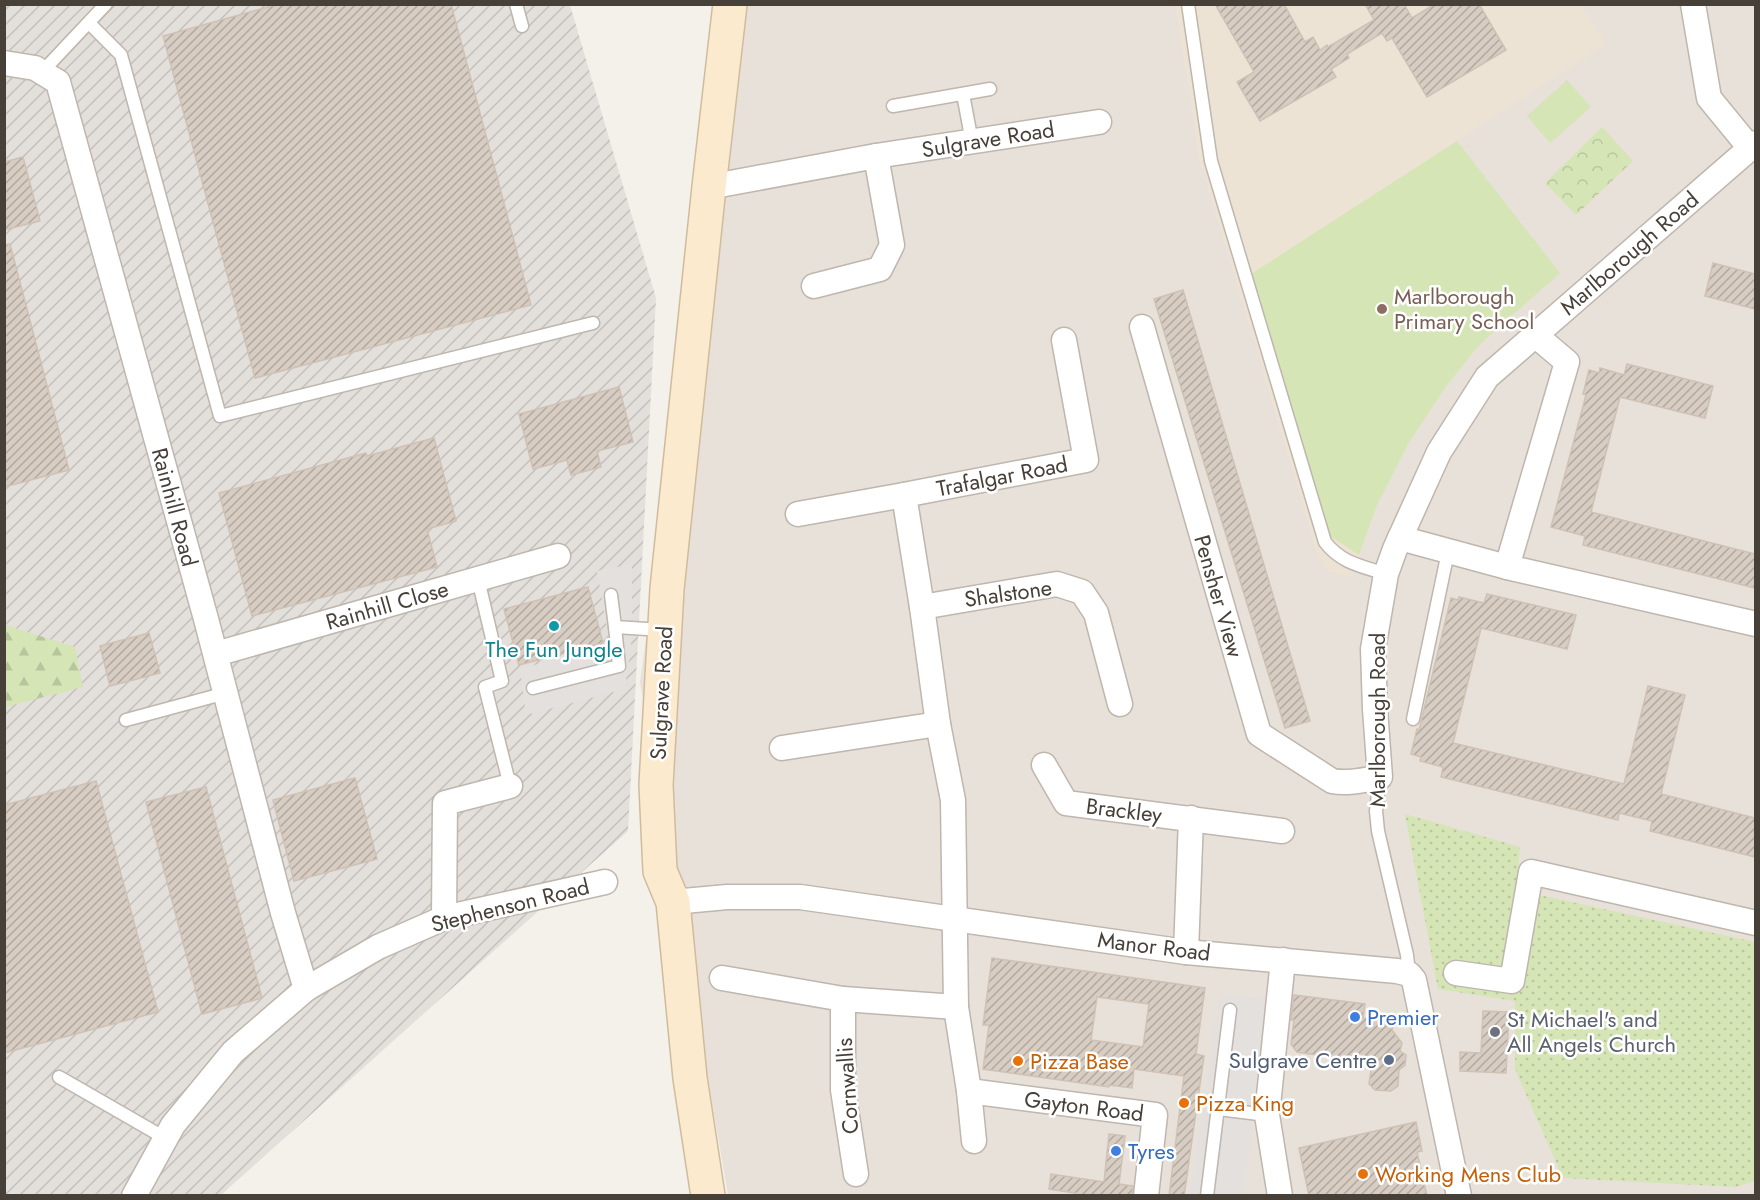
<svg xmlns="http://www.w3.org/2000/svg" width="1760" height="1200" font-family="Jost,sans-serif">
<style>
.residential{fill:#e7e1d9}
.industrial{fill:url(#industrial-furrows)}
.education{fill:#ece3d5}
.grass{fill:url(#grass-dots)}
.forest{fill:url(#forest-firs)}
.park{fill:url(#park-crowns)}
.pitch{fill:#d5e5b6}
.parking{fill:#e3e0de}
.building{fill:url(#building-hatch);stroke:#cfc1b4;stroke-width:1.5;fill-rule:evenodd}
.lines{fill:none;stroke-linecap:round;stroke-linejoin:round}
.lane-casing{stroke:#bfb6ad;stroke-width:15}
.street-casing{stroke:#bfb6ad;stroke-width:27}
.secondary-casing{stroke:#d0bc9d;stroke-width:36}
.lane{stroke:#fff;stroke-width:12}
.street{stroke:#fff;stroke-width:24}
.secondary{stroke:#fbeacd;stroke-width:33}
.education-dot{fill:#8d6e63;stroke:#fff;stroke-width:2}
.culture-dot{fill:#0f9aa8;stroke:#fff;stroke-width:2}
.shop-dot{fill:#3f7fe0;stroke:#fff;stroke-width:2}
.worship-dot{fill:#6b7280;stroke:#fff;stroke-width:2}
.service-dot{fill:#5c6f8a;stroke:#fff;stroke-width:2}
.food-dot{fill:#e8710a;stroke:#fff;stroke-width:2}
.labels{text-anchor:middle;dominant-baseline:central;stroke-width:5;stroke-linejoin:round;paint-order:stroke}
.street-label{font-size:22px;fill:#474039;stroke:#fff}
.education-label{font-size:22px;fill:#785e54;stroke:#fff;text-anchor:start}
.culture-label{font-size:22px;fill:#0d838f;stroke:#fff}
.shop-label{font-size:22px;fill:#366cbe;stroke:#fff;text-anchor:start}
.worship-label{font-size:22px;fill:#5b616d;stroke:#fff;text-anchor:start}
.service-label{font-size:22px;fill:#4e5e75;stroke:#fff;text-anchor:end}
.food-label{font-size:22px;fill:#c56008;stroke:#fff;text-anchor:start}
</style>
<defs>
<pattern id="industrial-furrows" width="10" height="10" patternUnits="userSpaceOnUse" patternTransform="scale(1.5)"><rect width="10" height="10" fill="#e3dfdb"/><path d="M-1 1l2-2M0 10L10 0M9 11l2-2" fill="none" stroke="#c4c0bd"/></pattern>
<pattern id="grass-dots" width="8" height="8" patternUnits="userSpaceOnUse" patternTransform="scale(1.5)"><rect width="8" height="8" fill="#d5e5b6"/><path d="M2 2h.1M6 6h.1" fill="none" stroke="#b8c69d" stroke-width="1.8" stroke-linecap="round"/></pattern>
<pattern id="forest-firs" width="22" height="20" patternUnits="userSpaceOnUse" patternTransform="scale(1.5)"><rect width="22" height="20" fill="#d5e5b6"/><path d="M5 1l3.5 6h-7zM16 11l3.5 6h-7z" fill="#b8c69d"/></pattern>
<pattern id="park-crowns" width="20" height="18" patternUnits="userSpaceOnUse" patternTransform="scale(1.5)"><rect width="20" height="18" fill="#d5e5b6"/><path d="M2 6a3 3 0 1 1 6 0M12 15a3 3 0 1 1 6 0" fill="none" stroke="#b8c69d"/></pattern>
<pattern id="building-hatch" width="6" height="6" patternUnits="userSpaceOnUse" patternTransform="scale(1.5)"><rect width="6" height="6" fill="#d8cdc3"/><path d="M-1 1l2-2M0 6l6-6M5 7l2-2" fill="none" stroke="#b1a89f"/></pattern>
</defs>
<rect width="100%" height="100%" fill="#f4f0ea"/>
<path class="residential" d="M742,5H1755V1195H728L640,682L709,187Z"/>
<path class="industrial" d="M5,5H570L656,298L628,831L221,1195L5,1196Z"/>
<path class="education" d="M1175,5H1582L1606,44L1457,141L1560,273L1478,346L1445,388L1408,444L1389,480L1377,505L1352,578L1327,570L1317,553L1200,162Z"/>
<path class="grass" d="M1405,814L1520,847L1516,890L1755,942V1181L1736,1187L1563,1178L1515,1069V1001L1438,989Z"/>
<path class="forest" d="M5,625L75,647L83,687L5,707Z"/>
<path class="park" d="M1602,127L1633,161L1576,215L1545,183Z"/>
<g class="pitch">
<path d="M1567,80L1591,107L1550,143L1527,116Z"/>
<path d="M1457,141L1560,273L1478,346L1445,388L1408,444L1377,505L1359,555L1330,536L1251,274Z"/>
</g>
<g class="parking">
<path d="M632,564V637L625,689L526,715L520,669L610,645L597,571Z"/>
<path d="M1220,995L1265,998L1244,1195L1190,1196Z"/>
</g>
<g class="building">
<path d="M279,4H451L531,305L255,378L163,36Z"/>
<path d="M1215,4H1284L1305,42L1313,37L1320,50L1327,45L1328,47L1374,20L1365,4H1404L1412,18L1435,4H1479L1506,50L1427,97L1392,38L1387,41L1382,33L1347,54L1349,58L1331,69L1336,77L1260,121L1237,82L1254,72Z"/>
<path d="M23,157L40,221L4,230V162Z"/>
<path d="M10,244L69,470L4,487V245Z"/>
<path d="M1713,263L1755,274V309L1705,296Z"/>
<path d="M1183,290L1310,721L1285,728L1154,299Z"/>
<path d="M1627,364L1713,386L1705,418L1620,397L1591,512L1755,554V588L1583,545L1585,536L1551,527L1586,395L1583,394L1589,370L1599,373L1600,368L1624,375Z"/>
<path d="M619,387L633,442L597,451L601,467L571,475L567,460L533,469L519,414Z"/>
<path d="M434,438L456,521L427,529L437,567L252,616L219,493L366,453L367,456Z"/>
<path d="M588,587L603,643L519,665L504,609Z"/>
<path d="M1487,594L1576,615L1567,649L1481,628L1453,743L1624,784L1648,686L1685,695L1661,794L1755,818V857L1650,831L1652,821L1619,813L1618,820L1441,777L1443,767L1420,761L1421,757L1411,754L1417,729L1419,730L1451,598L1458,600L1459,597L1484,603Z"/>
<path d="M149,633L160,673L110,686L100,646Z"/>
<path d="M355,778L377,859L294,881L273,800Z"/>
<path d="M96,781L158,1012L4,1053V805Z"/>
<path d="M206,787L262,998L202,1014L146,802Z"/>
<path d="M992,958L1205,988L1196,1054L1204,1056L1184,1196H1169L1184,1076L1134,1069L1132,1088L1109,1085V1087L983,1069L989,1025H983ZM1097,997L1149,1004L1143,1047L1091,1040Z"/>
<path d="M1294,995L1365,1004L1363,1018L1394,1022L1392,1030L1402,1043L1400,1051L1406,1055L1405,1065L1399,1070L1398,1086L1391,1091L1375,1090L1369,1084L1372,1063L1297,1052L1291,1044L1294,1020H1291Z"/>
<path d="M1483,1011L1509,1012L1506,1073L1460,1071V1052L1481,1053Z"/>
<path d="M1416,1122L1422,1151L1417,1152L1427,1196H1309L1299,1148Z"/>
<path d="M1109,1134L1125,1136L1119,1184L1133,1186L1132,1196H1075V1193L1049,1189L1051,1174L1104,1182Z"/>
</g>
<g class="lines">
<g class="lane-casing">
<g id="lane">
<path d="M516,4L522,26"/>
<path d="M1188,4L1211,161L1325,542C1341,563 1361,566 1386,574"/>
<path d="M89,23L121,55L220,416L593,323"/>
<path d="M42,72L106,4"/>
<path d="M963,94L972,142"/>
<path d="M893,106L990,89"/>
<path d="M478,579L502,681L485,687L510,786"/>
<path d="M611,595L615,627L663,630"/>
<path d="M533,688L619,666L615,627"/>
<path d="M1413,719L1448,552"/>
<path d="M126,720L226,693"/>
<path d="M1380,777L1376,811L1378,831L1407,955L1409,974"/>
<path d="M59,1077L165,1138"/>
<path d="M1218,1109L1267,1115"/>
<path d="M1207,1196L1230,1010"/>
</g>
</g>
<g class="street-casing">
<g id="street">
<path d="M1693,4L1709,98L1750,148"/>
<path d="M4,63L35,68L58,82L206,619L283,913L306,989"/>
<path d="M709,187L876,156L1099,122"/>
<path d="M814,286L880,269L892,245L876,156"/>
<path d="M1142,327L1259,734L1332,781C1348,784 1364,780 1380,777L1375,709L1373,649L1386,574L1395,549L1439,452L1487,377L1756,143"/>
<path d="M798,514L904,495"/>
<path d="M1400,538L1507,567L1756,624"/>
<path d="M1507,567L1567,362L1535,335"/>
<path d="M922,607L1057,584L1082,592L1096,613L1120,704"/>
<path d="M216,654L558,556"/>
<path d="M782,748L938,724"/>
<path d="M1044,765L1066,803L1282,831"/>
<path d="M673,902L727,897H800L1186,952L1397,971L1409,974L1414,980L1459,1196"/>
<path d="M444,918L445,803L510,786"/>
<path d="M1186,952L1191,818"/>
<path d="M1456,973L1512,981L1531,872L1756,923"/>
<path d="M722,978L843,999L956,1007"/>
<path d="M843,999V1090L856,1174"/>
<path d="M969,1091L1155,1115L1146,1196"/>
<path d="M974,1141L969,1091L956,1007L953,800L938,724L922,607L904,495L1086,460L1064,340"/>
<path d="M134,1196L173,1125L233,1052L306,989L378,947L444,918L605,882"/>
<path d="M1280,1196L1267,1115L1283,960"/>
</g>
</g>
<g class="secondary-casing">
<path id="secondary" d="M708,1196L690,1078L673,902L660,871L656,785L667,589L709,187L730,4"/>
</g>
<use href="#lane" class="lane"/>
<use href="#street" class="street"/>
<use href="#secondary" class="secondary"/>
</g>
<circle class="education-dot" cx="1382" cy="309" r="6"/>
<circle class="culture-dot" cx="554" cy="626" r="6"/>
<g class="shop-dot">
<circle cx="1355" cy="1017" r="6"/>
<circle cx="1116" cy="1151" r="6"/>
</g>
<circle class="worship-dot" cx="1495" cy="1032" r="6"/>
<circle class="service-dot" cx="1389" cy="1060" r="6"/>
<g class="food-dot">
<circle cx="1018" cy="1061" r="6"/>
<circle cx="1184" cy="1103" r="6"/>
<circle cx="1363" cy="1174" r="6"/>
</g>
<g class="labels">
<g class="street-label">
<text transform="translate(988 139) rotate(-9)">Sulgrave Road</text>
<text transform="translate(1629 253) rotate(-41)">Marlborough Road</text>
<text transform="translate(1002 476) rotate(-11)">Trafalgar Road</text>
<text transform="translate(175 507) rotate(75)">Rainhill Road</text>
<text transform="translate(1008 593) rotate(-8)">Shalstone</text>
<text transform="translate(1219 596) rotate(74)">Pensher View</text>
<text transform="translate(387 605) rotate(-16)">Rainhill Close</text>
<text transform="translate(661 693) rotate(-87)">Sulgrave Road</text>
<text transform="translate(1377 720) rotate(-90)">Marlborough Road</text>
<text transform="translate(1124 810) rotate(7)">Brackley</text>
<text transform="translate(510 905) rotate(-14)">Stephenson Road</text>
<text transform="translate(1154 946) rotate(7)">Manor Road</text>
<text transform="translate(847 1086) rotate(-94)">Cornwallis</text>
<text transform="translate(1084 1106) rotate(7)">Gayton Road</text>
</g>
<g class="education-label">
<text x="1394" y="296">Marlborough<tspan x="1394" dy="25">Primary School</tspan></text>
</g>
<g class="culture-label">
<text x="554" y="649">The Fun Jungle</text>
</g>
<g class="shop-label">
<text x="1367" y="1017">Premier</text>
<text x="1128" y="1151">Tyres</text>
</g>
<g class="worship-label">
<text x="1507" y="1019">St Michael's and<tspan x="1507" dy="25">All Angels Church</tspan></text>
</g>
<g class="service-label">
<text x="1377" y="1060">Sulgrave Centre</text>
</g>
<g class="food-label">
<text x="1030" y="1061">Pizza Base</text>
<text x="1196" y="1103">Pizza King</text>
<text x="1375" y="1174">Working Mens Club</text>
</g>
</g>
<rect width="1760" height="1200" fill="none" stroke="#474039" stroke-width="12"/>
</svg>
